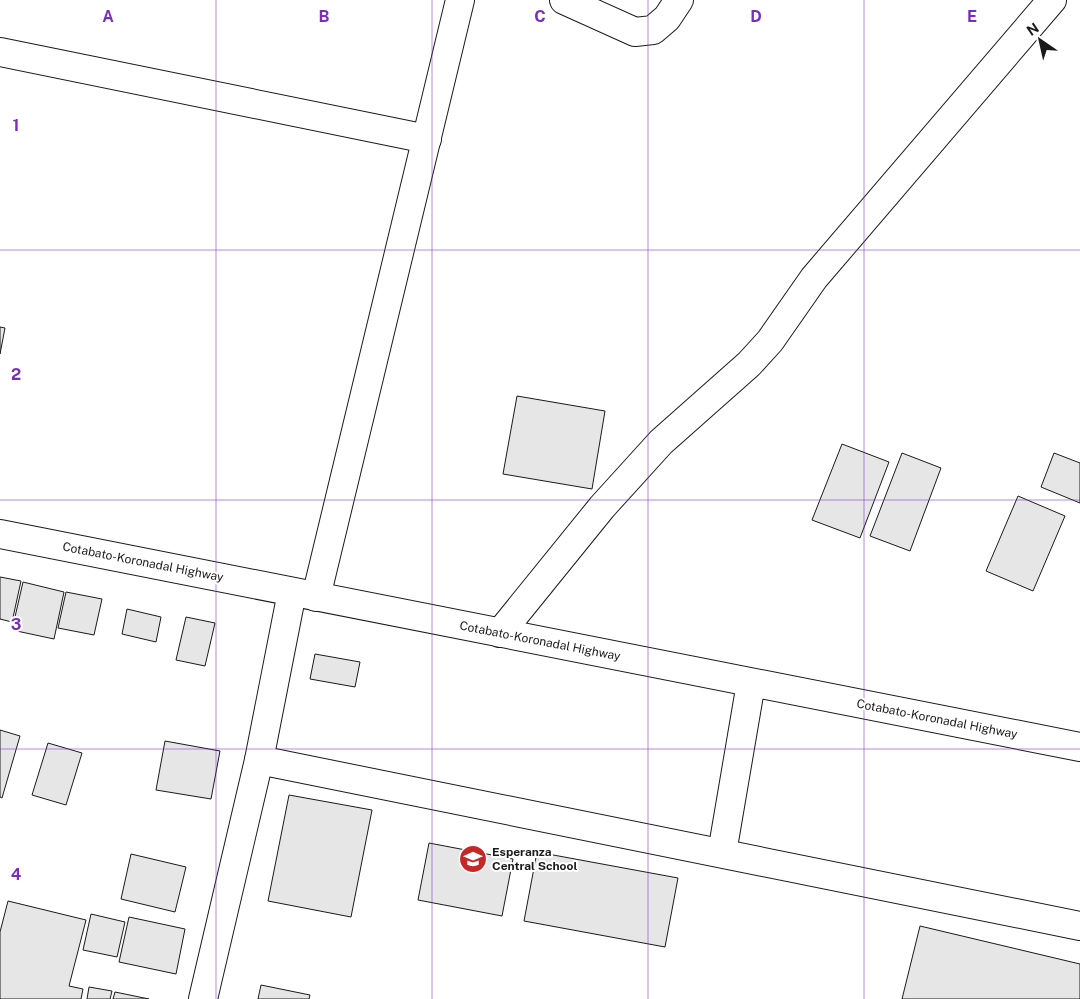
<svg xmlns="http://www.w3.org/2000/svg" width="1080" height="999" font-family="'Public Sans',sans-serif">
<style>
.building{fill:#e6e6e6;stroke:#1a1a1a}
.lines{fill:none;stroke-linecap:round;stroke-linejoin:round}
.minor-casing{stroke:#1a1a1a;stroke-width:30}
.highway-casing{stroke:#1a1a1a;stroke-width:30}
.minor{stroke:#fff;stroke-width:28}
.highway{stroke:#fff;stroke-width:28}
.grid{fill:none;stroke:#7b2cbf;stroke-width:1;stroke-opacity:0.55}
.labels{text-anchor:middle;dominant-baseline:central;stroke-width:4;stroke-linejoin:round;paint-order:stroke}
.street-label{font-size:12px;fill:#1a1a1a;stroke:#fff}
.poi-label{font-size:12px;font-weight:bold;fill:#1a1a1a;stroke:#fff;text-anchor:start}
.grid-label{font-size:16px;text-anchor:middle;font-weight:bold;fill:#7b2cbf;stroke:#fff;stroke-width:4;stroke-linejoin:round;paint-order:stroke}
</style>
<rect width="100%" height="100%" fill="#fff"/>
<g class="building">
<path d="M0,327L5,328L0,354Z"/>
<path d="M517,396L605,411L592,489L503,474Z"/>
<path d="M842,444L889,462L860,538L812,520Z"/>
<path d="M902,453L941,468L910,551L870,536Z"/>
<path d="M1054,453L1080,463V503L1041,487Z"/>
<path d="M1018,496L1065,516L1033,591L986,571Z"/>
<path d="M0,577L21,581L12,622L0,619Z"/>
<path d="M23,582L64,592L54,639L12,630Z"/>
<path d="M66,592L102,599L94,635L58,628Z"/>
<path d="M127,609L161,617L156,642L122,634Z"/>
<path d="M186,617L215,623L205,666L176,660Z"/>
<path d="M315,654L360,662L355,687L310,679Z"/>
<path d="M0,730L20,736L2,798L0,797Z"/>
<path d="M165,741L220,751L211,799L156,790Z"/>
<path d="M48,743L82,753L66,805L32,795Z"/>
<path d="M289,795L372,810L351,917L268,901Z"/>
<path d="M429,843L513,859L502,916L418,900Z"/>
<path d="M537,852L678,878L665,947L524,921Z"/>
<path d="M131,854L186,867L175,912L121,899Z"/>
<path d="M8,901L86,920L69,986L83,989L81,999H0V932Z"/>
<path d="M91,914L125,922L117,957L83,950Z"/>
<path d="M129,917L185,929L176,974L119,962Z"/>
<path d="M920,926L1080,964V999H902Z"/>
<path d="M261,985L310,995L309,999H258Z"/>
<path d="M89,987L112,991L110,999H87Z"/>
<path d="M115,992L149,999H113Z"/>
</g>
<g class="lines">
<g class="minor-casing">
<g id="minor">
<path d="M564,0L635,32L653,30L667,18L679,0"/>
<path d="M0,52L427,139"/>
<path d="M316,597L460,0"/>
<path d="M500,633L602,507L661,442L749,364L770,341L814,278L1052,0"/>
<path d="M259,760L1080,926"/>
<path d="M722,853L751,683"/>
<path d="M203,999L259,760L292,592"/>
</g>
</g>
<g class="highway-casing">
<path id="highway" d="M0,534L1080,747"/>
</g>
<use href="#minor" class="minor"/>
<use href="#highway" class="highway"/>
</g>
<path class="grid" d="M216,0V999M432,0V999M648,0V999M864,0V999M0,250H1080M0,500H1080M0,749H1080"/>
<defs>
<g id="school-disc" transform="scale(1.4375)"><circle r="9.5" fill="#c62828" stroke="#fff"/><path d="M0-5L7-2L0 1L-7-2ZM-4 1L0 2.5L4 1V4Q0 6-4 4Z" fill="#fff"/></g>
</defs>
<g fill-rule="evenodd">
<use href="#school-disc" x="473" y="859"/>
</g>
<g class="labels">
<g class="street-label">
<text transform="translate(143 562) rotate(11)">Cotabato-Koronadal Highway</text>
<text transform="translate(540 641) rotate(11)">Cotabato-Koronadal Highway</text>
<text transform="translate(937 719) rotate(11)">Cotabato-Koronadal Highway</text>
</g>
<g class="poi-label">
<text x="492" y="852">Esperanza<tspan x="492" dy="14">Central School</tspan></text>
</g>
</g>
<g class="grid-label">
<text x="108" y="22">A</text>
<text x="324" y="22">B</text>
<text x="540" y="22">C</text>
<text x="756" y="22">D</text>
<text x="972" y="22">E</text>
<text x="16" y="131">1</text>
<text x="16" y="380">2</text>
<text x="16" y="630">3</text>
<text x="16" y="880">4</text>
</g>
<g transform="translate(1040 40) rotate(326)" stroke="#ffffff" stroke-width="4" paint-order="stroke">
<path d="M0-4L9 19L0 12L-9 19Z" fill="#1a1a1a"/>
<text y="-8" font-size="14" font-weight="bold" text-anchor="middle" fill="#1a1a1a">N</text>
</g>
</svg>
